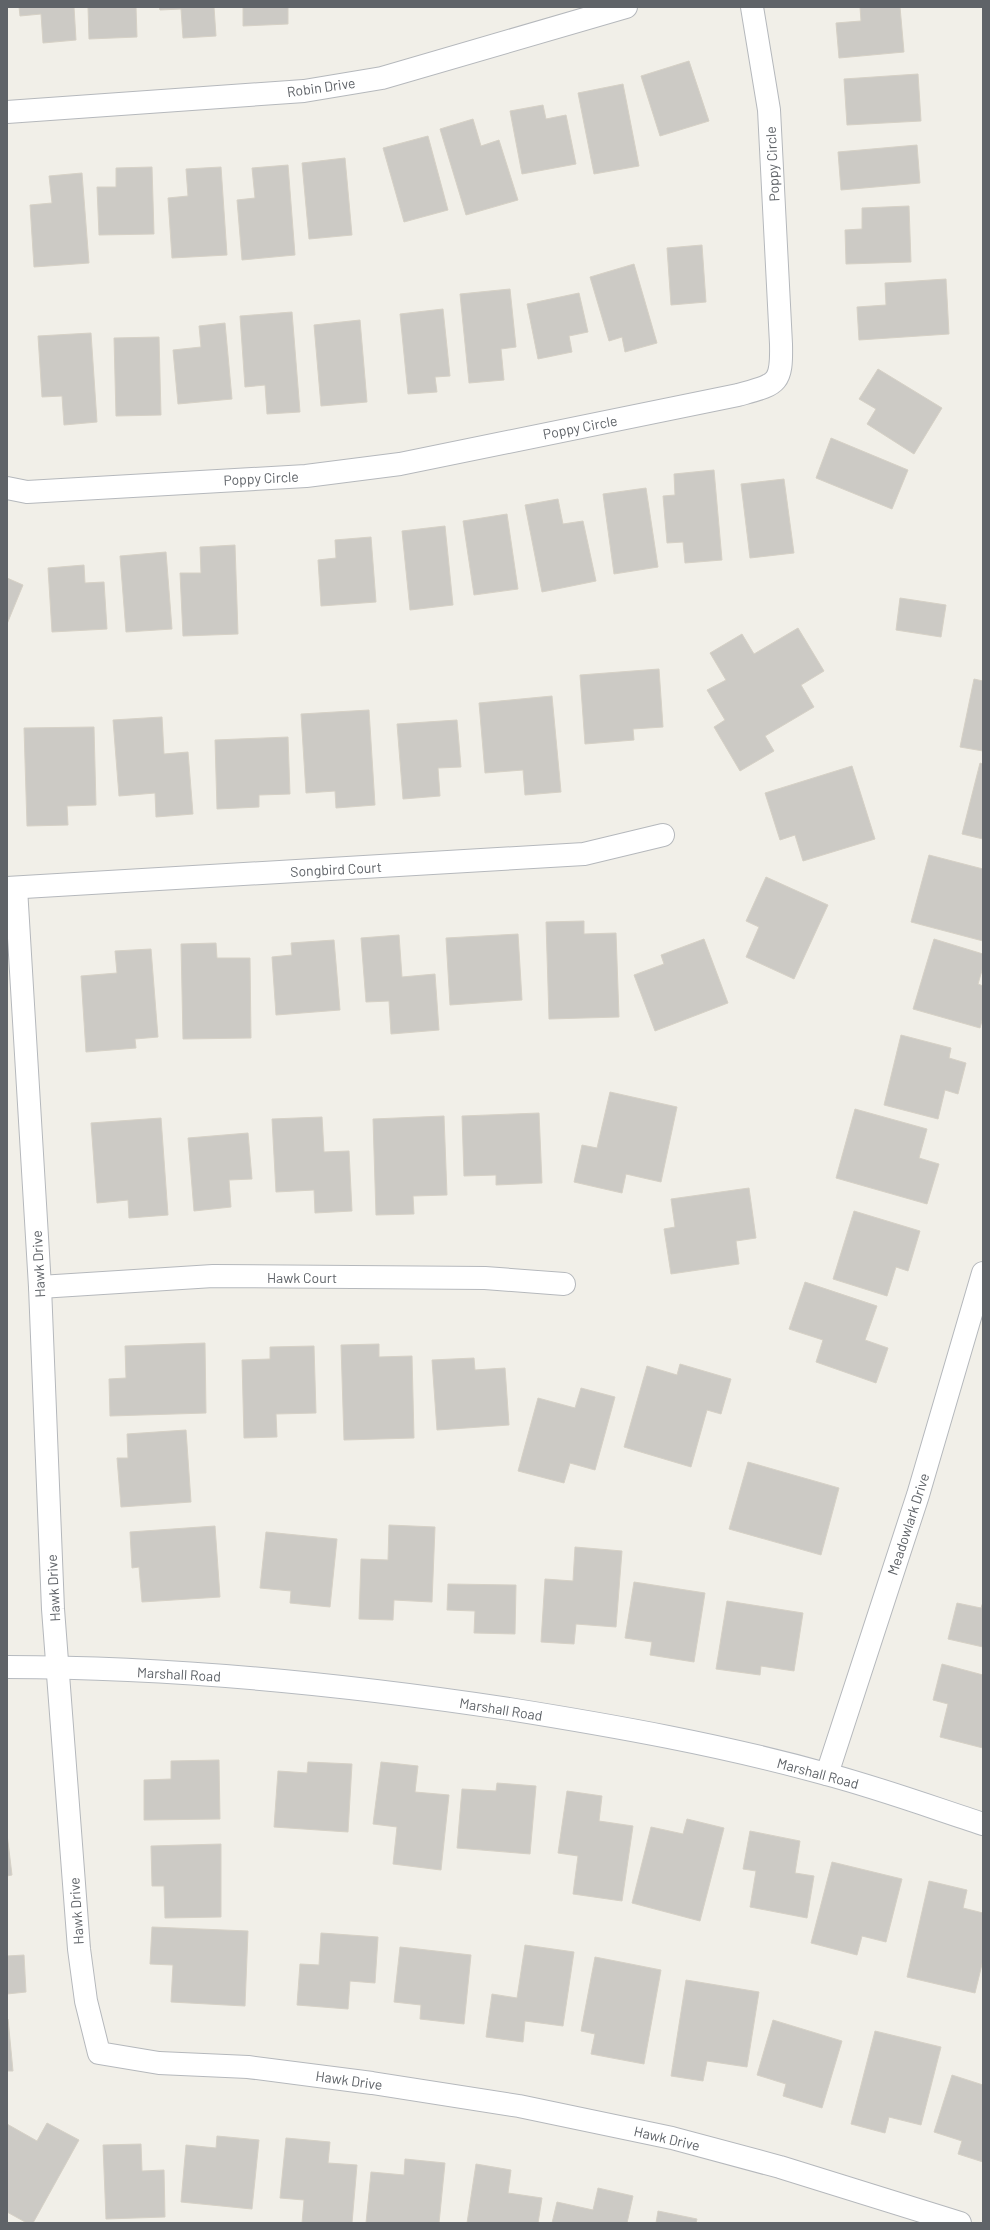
<svg xmlns="http://www.w3.org/2000/svg" width="990" height="2230" font-family="Barlow,sans-serif">
<style>
.building{fill:#cccac5;stroke:#d6d1c6}
.lines{fill:none;stroke-linecap:round;stroke-linejoin:round}
.street-casing{stroke:#b5b8bc;stroke-width:24}
.secondary-casing{stroke:#b6babf;stroke-width:24}
.street{stroke:#fff;stroke-width:22}
.secondary{stroke:#fff;stroke-width:22}
.labels{text-anchor:middle;dominant-baseline:central;stroke-width:4;stroke-linejoin:round;paint-order:stroke}
.street-label{font-size:14px;fill:#5f6368;stroke:#fff}
</style>
<rect width="100%" height="100%" fill="#f1efe8"/>
<g class="building">
<path d="M19,7H74L76,40L43,43L41,14L20,16Z"/>
<path d="M88,7H136L137,37L89,39Z"/>
<path d="M159,7H214L216,36L183,38L181,9L160,10Z"/>
<path d="M243,7H288V24L243,26Z"/>
<path d="M860,7H900L904,52L839,58L836,23L861,21Z"/>
<path d="M689,61L709,121L660,136L641,76Z"/>
<path d="M918,74L921,121L847,125L844,79Z"/>
<path d="M623,84L639,166L594,174L578,93Z"/>
<path d="M543,105L546,119L566,115L576,164L522,174L510,111Z"/>
<path d="M473,119L481,146L499,140L518,200L466,215L440,129Z"/>
<path d="M428,136L448,210L404,222L383,148Z"/>
<path d="M917,145L920,183L841,190L838,152Z"/>
<path d="M345,158L352,235L309,239L302,163Z"/>
<path d="M288,165L295,255L242,260L237,200L255,198L252,168Z"/>
<path d="M152,167L154,234L99,235L97,187H116V168Z"/>
<path d="M221,167L227,255L172,258L168,198L188,196L186,169Z"/>
<path d="M82,173L89,263L34,267L30,205L52,203L49,176Z"/>
<path d="M909,206L911,262L846,264L845,230L862,229V208Z"/>
<path d="M702,245L706,302L671,305L667,248Z"/>
<path d="M634,264L657,343L625,352L622,337L609,341L590,277Z"/>
<path d="M946,279L949,334L859,340L857,307L886,305L885,283Z"/>
<path d="M510,289L516,347L501,349L504,380L469,383L460,294Z"/>
<path d="M579,293L588,332L569,336L572,352L538,359L527,304Z"/>
<path d="M443,309L450,376L435,377L437,392L408,394L400,314Z"/>
<path d="M292,312L300,412L267,414L265,385L245,387L240,316Z"/>
<path d="M360,320L367,402L321,406L314,325Z"/>
<path d="M225,323L232,399L178,404L173,350L201,347L199,326Z"/>
<path d="M91,333L97,422L64,425L62,396L42,397L38,336Z"/>
<path d="M159,337L161,415L116,416L114,338Z"/>
<path d="M878,369L942,408L914,454L867,424L876,409L859,399Z"/>
<path d="M831,438L908,470L892,509L816,478Z"/>
<path d="M714,470L722,560L685,563L683,542L667,543L663,496L675,495L674,474Z"/>
<path d="M784,479L794,553L750,558L741,484Z"/>
<path d="M646,488L658,567L614,574L603,494Z"/>
<path d="M558,499L563,524L583,521L596,581L542,592L525,505Z"/>
<path d="M507,514L518,589L474,595L463,521Z"/>
<path d="M445,526L453,605L410,610L402,531Z"/>
<path d="M371,537L376,602L321,606L318,560L336,558L335,540Z"/>
<path d="M235,545L238,634L183,636L180,573H201L200,547Z"/>
<path d="M166,552L172,629L126,632L120,556Z"/>
<path d="M84,565L85,583L104,582L107,629L52,632L48,568Z"/>
<path d="M7,578L23,585L7,624Z"/>
<path d="M900,598L946,605L941,637L896,630Z"/>
<path d="M798,628L824,671L801,685L814,707L765,736L774,751L740,771L714,727L725,720L707,690L726,680L710,653L742,634L754,654Z"/>
<path d="M659,669L663,727L633,729L634,740L585,744L580,675Z"/>
<path d="M974,679L983,681V751L960,747Z"/>
<path d="M552,696L561,792L525,795L523,770L485,773L479,703Z"/>
<path d="M369,710L375,805L336,808L335,791L306,793L301,714Z"/>
<path d="M162,717L164,754L188,752L193,814L156,817L155,793L119,796L113,720Z"/>
<path d="M457,720L461,767L438,768L440,796L403,799L397,724Z"/>
<path d="M94,727L96,805L67,806L68,825L27,826L24,728Z"/>
<path d="M288,737L290,794L259,795V807L217,809L215,740Z"/>
<path d="M980,763L983,764V839L962,834Z"/>
<path d="M852,766L875,839L803,861L795,835L780,840L765,793Z"/>
<path d="M929,855L983,869V941L911,922Z"/>
<path d="M766,877L828,905L794,979L746,957L759,927L746,921Z"/>
<path d="M584,921V934L616,933L619,1017L549,1019L546,922Z"/>
<path d="M518,934L522,1000L450,1005L446,938Z"/>
<path d="M399,935L402,977L435,974L439,1030L391,1034L389,1001L366,1002L361,938Z"/>
<path d="M704,939L728,1003L655,1031L634,975L664,964L661,955Z"/>
<path d="M934,939L983,954V967L978,984L983,986V1017L980,1028L913,1009Z"/>
<path d="M334,940L340,1010L276,1015L272,957L292,955L291,943Z"/>
<path d="M216,943L217,958H250L251,1038L183,1039L181,944Z"/>
<path d="M151,949L158,1037L135,1039L136,1048L86,1052L81,976L117,973L115,951Z"/>
<path d="M901,1035L951,1048L949,1058L966,1063L958,1094L945,1090L938,1119L884,1105Z"/>
<path d="M610,1092L677,1107L661,1182L626,1174L622,1193L574,1182L582,1145L597,1148Z"/>
<path d="M855,1109L927,1129L919,1158L939,1164L927,1204L836,1178Z"/>
<path d="M539,1113L542,1183L496,1185V1175L464,1176L462,1116Z"/>
<path d="M444,1116L447,1195L413,1196L414,1214L376,1215L373,1119Z"/>
<path d="M322,1117L324,1152L349,1151L352,1211L315,1213L314,1190L276,1192L272,1119Z"/>
<path d="M161,1118L168,1215L129,1218L128,1200L97,1203L91,1123Z"/>
<path d="M248,1133L252,1179L229,1180L231,1207L194,1211L188,1138Z"/>
<path d="M749,1188L756,1238L736,1241L739,1264L671,1274L664,1229L675,1227L671,1199Z"/>
<path d="M854,1211L920,1231L908,1271L896,1267L887,1296L833,1279Z"/>
<path d="M805,1282L877,1306L865,1340L888,1348L876,1383L816,1362L823,1340L789,1329Z"/>
<path d="M205,1343L206,1413L110,1416L109,1379L126,1378L125,1346Z"/>
<path d="M379,1344V1357L412,1356L414,1438L344,1440L341,1345Z"/>
<path d="M314,1346L316,1413L276,1414L277,1437L244,1438L242,1360L270,1359V1347Z"/>
<path d="M474,1358L475,1370L505,1368L509,1425L437,1430L432,1360Z"/>
<path d="M680,1364L731,1379L721,1414L707,1410L691,1467L624,1447L647,1366L677,1375Z"/>
<path d="M581,1388L615,1397L595,1470L570,1463L564,1483L518,1471L538,1398L575,1408Z"/>
<path d="M186,1430L191,1502L121,1507L117,1458H128L127,1434Z"/>
<path d="M748,1462L839,1488L821,1555L729,1529Z"/>
<path d="M389,1525L435,1527L432,1602L394,1600L393,1620L359,1619L361,1559L388,1560Z"/>
<path d="M215,1526L220,1597L142,1602L139,1567L132,1568L130,1532Z"/>
<path d="M266,1532L337,1539L330,1607L290,1603L291,1591L260,1588Z"/>
<path d="M575,1547L622,1551L616,1627L576,1624L574,1644L541,1642L545,1579L573,1581Z"/>
<path d="M634,1582L705,1593L694,1662L650,1655L652,1642L625,1638Z"/>
<path d="M448,1584L516,1585L515,1634L474,1633L475,1611L447,1610Z"/>
<path d="M727,1601L803,1613L794,1671L761,1666L760,1675L716,1669Z"/>
<path d="M983,1602V1647L948,1639L957,1603L981,1608Z"/>
<path d="M942,1664L983,1675V1748L940,1737L948,1704L933,1700Z"/>
<path d="M219,1760L220,1819L144,1820V1780L171,1779V1761Z"/>
<path d="M308,1762L352,1764L348,1832L274,1827L278,1771L307,1773Z"/>
<path d="M381,1762L418,1766L415,1792L449,1795L441,1870L393,1864L397,1827L373,1824Z"/>
<path d="M497,1783L536,1786L530,1854L457,1848L462,1789L496,1791Z"/>
<path d="M567,1791L602,1796L599,1821L633,1826L622,1901L573,1894L578,1856L558,1853Z"/>
<path d="M687,1819L724,1828L700,1921L632,1903L651,1827L683,1834Z"/>
<path d="M750,1831L800,1841L795,1873L814,1876L807,1918L750,1907L756,1871L743,1869Z"/>
<path d="M7,1834L12,1875L7,1876Z"/>
<path d="M221,1844V1917L165,1918L164,1886H152L151,1846Z"/>
<path d="M832,1862L902,1879L886,1942L862,1936L857,1955L811,1943Z"/>
<path d="M929,1881L967,1890L963,1908L983,1913V1960L975,1993L907,1977Z"/>
<path d="M152,1927L248,1931L245,2006L171,2002L173,1965L150,1964Z"/>
<path d="M321,1933L378,1937L375,1983L350,1981L348,2009L297,2005L300,1964L319,1965Z"/>
<path d="M525,1945L574,1952L563,2026L525,2021L523,2042L486,2037L492,1994L517,1998Z"/>
<path d="M400,1947L471,1955L464,2024L420,2019L421,2005L394,2002Z"/>
<path d="M24,1955L26,1992L7,1994V1956Z"/>
<path d="M595,1957L661,1970L644,2064L591,2054L595,2034L581,2031Z"/>
<path d="M686,1980L759,1992L747,2067L707,2061L703,2081L671,2076Z"/>
<path d="M7,2019H8L13,2071H7Z"/>
<path d="M773,2020L842,2041L822,2108L783,2096L786,2084L757,2075Z"/>
<path d="M875,2031L941,2047L921,2125L889,2117L885,2133L851,2124Z"/>
<path d="M952,2075L983,2085V2162L958,2154L962,2141L934,2132Z"/>
<path d="M47,2123L79,2140L33,2223H27L7,2212V2124L37,2141Z"/>
<path d="M217,2136L259,2140L252,2209L181,2202L186,2145L216,2148Z"/>
<path d="M286,2138L330,2142L328,2163L357,2165L352,2223H302L304,2200L280,2198Z"/>
<path d="M141,2144L142,2171L164,2170L165,2217L106,2219L103,2145Z"/>
<path d="M405,2159L445,2163L439,2223H366L371,2172L404,2175Z"/>
<path d="M476,2164L511,2170L508,2193L542,2198L538,2223H467Z"/>
<path d="M598,2188L633,2196L627,2223H552L557,2202L593,2210Z"/>
<path d="M658,2211L697,2219L696,2223H656Z"/>
</g>
<g class="lines">
<g class="street-casing">
<g id="street">
<path d="M7,112L304,91L382,78L626,7"/>
<path d="M7,488L27,492L306,476L400,464L738,395C777,384 782,385 781,344L769,110L752,7"/>
<path d="M7,888L584,854L663,835"/>
<path d="M16,888L40,1287L53,1609L79,1949L86,2001L99,2053L159,2063L248,2067L372,2083L519,2106L672,2138L780,2167L960,2223"/>
<path d="M40,1287L213,1276L485,1278L564,1284"/>
<path d="M827,1774L918,1495L983,1273"/>
</g>
</g>
<g class="secondary-casing">
<path id="secondary" d="M7,1667C175,1667 343,1684 509,1709C615,1726 722,1745 826,1774C879,1788 931,1807 983,1824"/>
</g>
<use href="#street" class="street"/>
<use href="#secondary" class="secondary"/>
</g>
<g class="labels">
<g class="street-label">
<text transform="translate(321 87) rotate(-8)">Robin Drive</text>
<text transform="translate(772 164) rotate(-93)">Poppy Circle</text>
<text transform="translate(580 427) rotate(-11)">Poppy Circle</text>
<text transform="translate(261 478) rotate(-3)">Poppy Circle</text>
<text transform="translate(336 869) rotate(-3)">Songbird Court</text>
<text transform="translate(38 1264) rotate(-93)">Hawk Drive</text>
<text x="302" y="1277">Hawk Court</text>
<text transform="translate(908 1524) rotate(-72)">Meadowlark Drive</text>
<text transform="translate(53 1588) rotate(-93)">Hawk Drive</text>
<text transform="translate(179 1674) rotate(3)">Marshall Road</text>
<text transform="translate(501 1709) rotate(9)">Marshall Road</text>
<text transform="translate(818 1773) rotate(15)">Marshall Road</text>
<text transform="translate(76 1911) rotate(-94)">Hawk Drive</text>
<text transform="translate(349 2080) rotate(8)">Hawk Drive</text>
<text transform="translate(667 2138) rotate(13)">Hawk Drive</text>
</g>
</g>
<rect width="990" height="2230" fill="none" stroke="#5f6368" stroke-width="16"/>
</svg>
